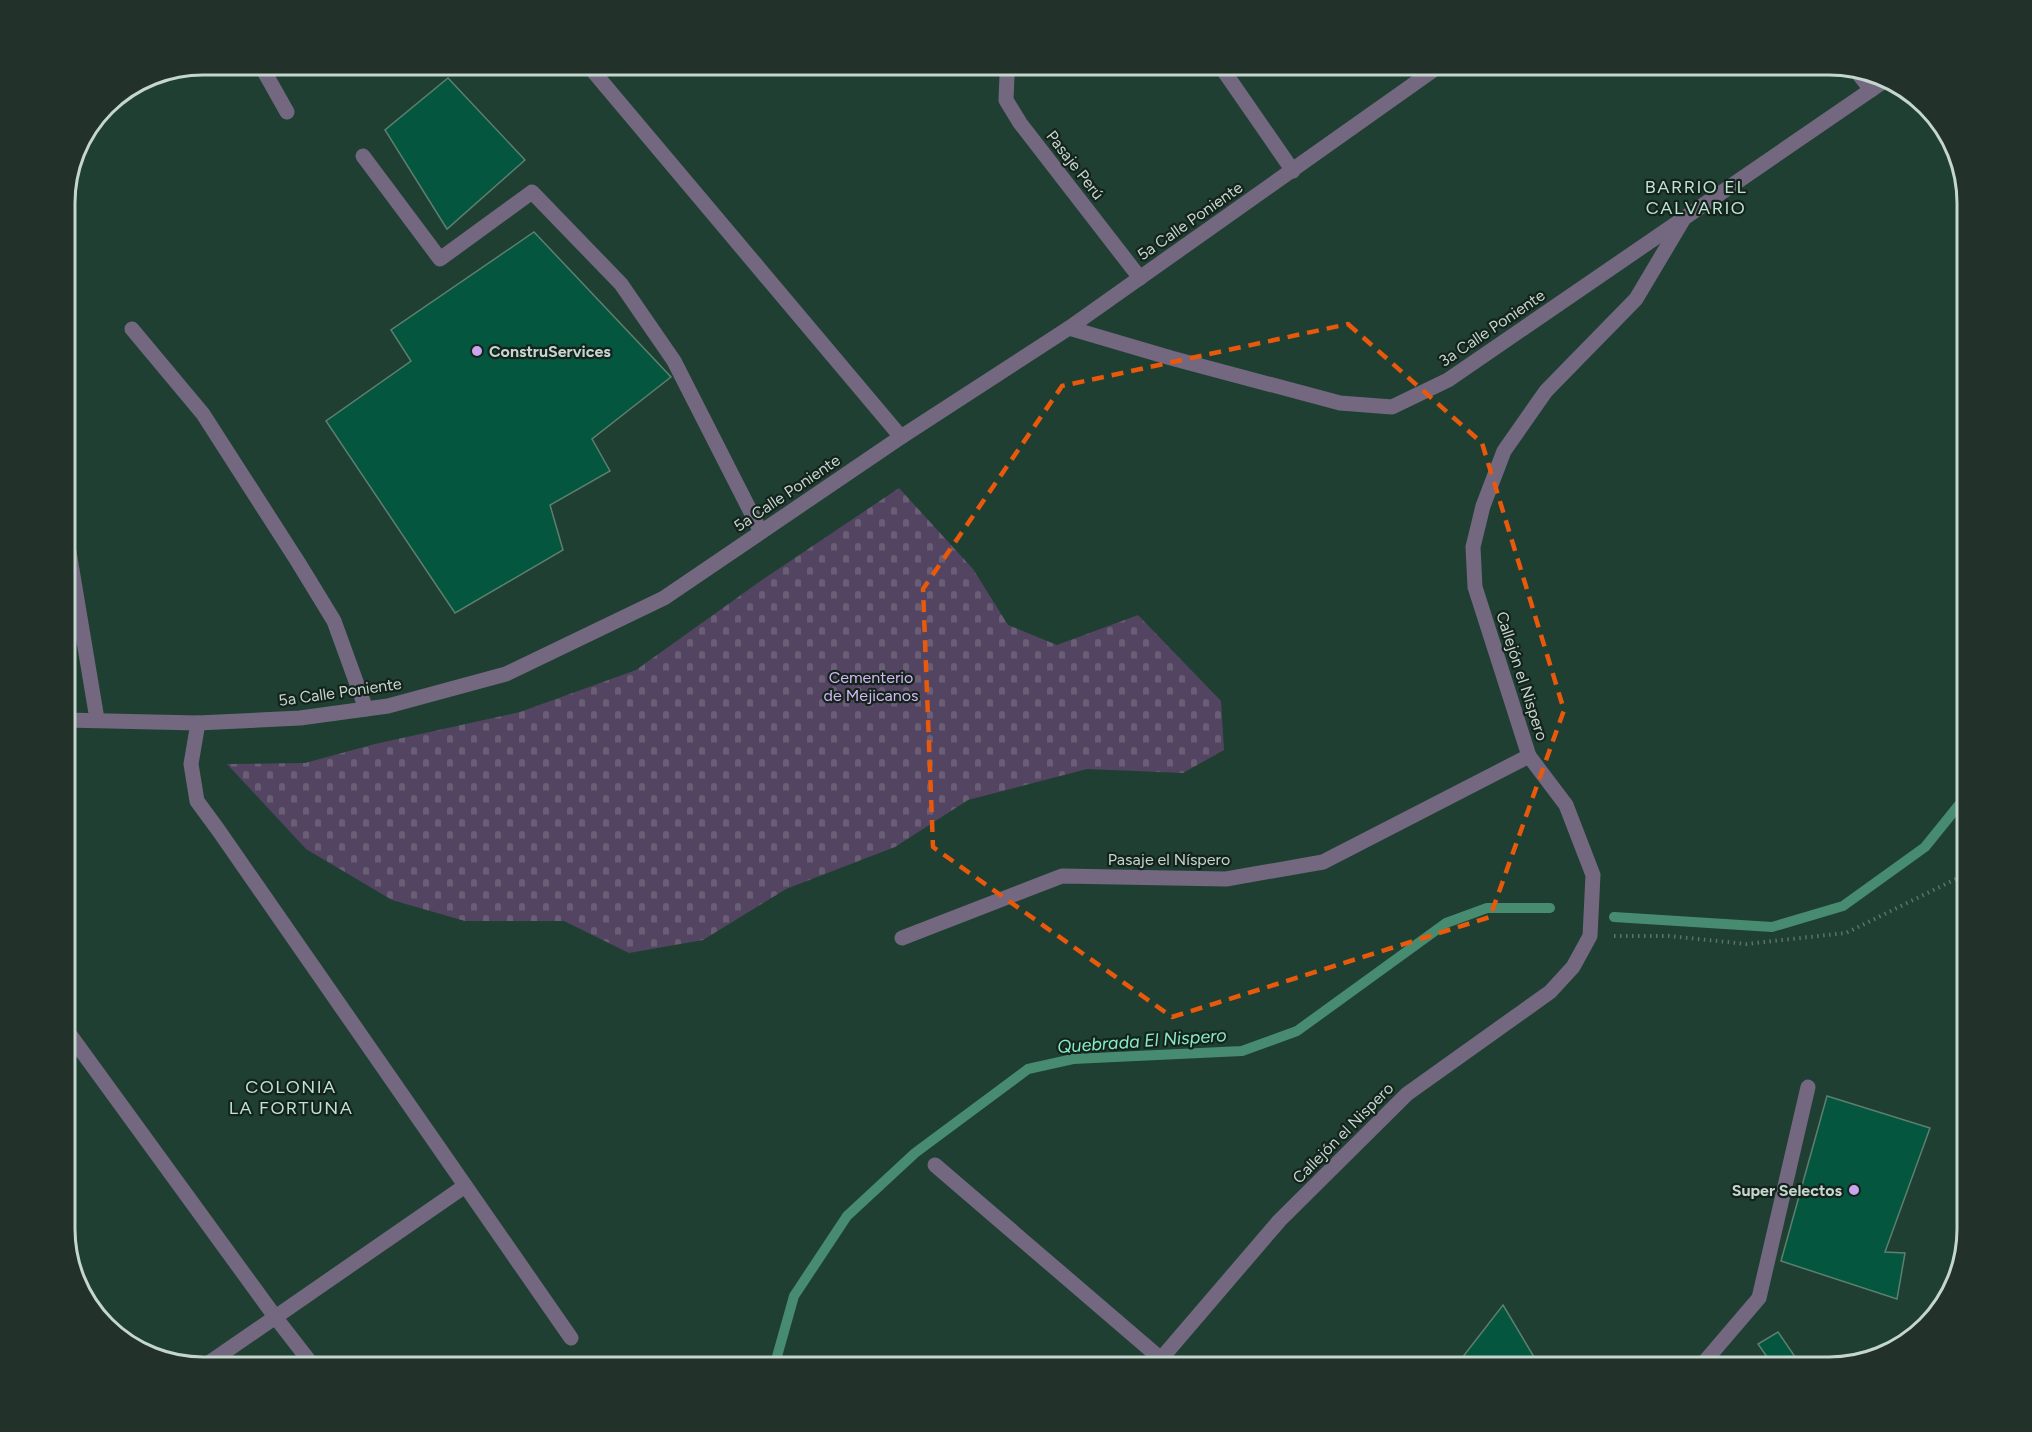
<svg xmlns="http://www.w3.org/2000/svg" width="2032" height="1432" font-family="Figtree,sans-serif">
<style>
.cemetery{fill:url(#cemetery-stones)}
.lines{fill:none;stroke-linecap:round;stroke-linejoin:round}
.stream{stroke:#478c71;stroke-width:10}
.building{fill:#04563e;stroke:#5d7f70;stroke-width:1.5}
.path{stroke:#597468;stroke-width:4;stroke-dasharray:1.5 4.5;stroke-linecap:butt}
.minor{stroke:#73687f;stroke-width:15}
.marked{fill:none;stroke:#e8590c;stroke-width:4.5;stroke-dasharray:12 8;stroke-linejoin:round}
.poi-dot{fill:#c9a5ee;stroke:#15231d;stroke-width:2}
.labels{text-anchor:middle;dominant-baseline:central;stroke-width:4.5;stroke-linejoin:round;paint-order:stroke}
.street-label{font-size:16px;fill:#c4d6cd;stroke:#15231d}
.poi-label{font-size:16px;font-weight:bold;fill:#c4d6cd;stroke:#15231d;text-anchor:start}
.park-label{font-size:16px;fill:#d4b7f5;stroke:#15231d}
.neighbourhood-label{font-size:18px;letter-spacing:1.5px;fill:#bee3d1;stroke:#15231d}
.water-label{font-size:18px;font-style:italic;fill:#86ecc2;stroke:#15231d}
.rim{fill:none;stroke:#c4d6cd;stroke-width:3}
</style>
<defs>
<pattern id="cemetery-stones" width="16" height="16" patternUnits="userSpaceOnUse" patternTransform="scale(1.5)"><rect width="16" height="16" fill="#534462"/><path d="M2 7V4a2 2 0 0 1 4 0v3zM10 15v-3a2 2 0 0 1 4 0v3z" fill="#6a5e77"/></pattern>
</defs>
<rect width="100%" height="100%" fill="#1f3f32"/>
<path class="cemetery" d="M899,488L973,569L1008,625L1057,645L1138,615L1221,701L1224,750L1183,773L1087,769L968,800L895,847L786,889L703,940L629,953L564,921H465L392,900L306,849L227,764L305,763L375,744L520,712L636,670L762,580Z"/>
<g class="lines">
<g class="stream">
<path d="M1614,917L1772,927L1843,906L1925,847L1967,795"/>
<path d="M774,1367L794,1296L847,1216L915,1153L1028,1069L1073,1059L1242,1051L1297,1031L1446,923L1487,908H1550"/>
</g>
</g>
<g class="building">
<path d="M448,78L525,160L447,229L385,130Z"/>
<path d="M534,232L671,377L592,439L610,471L550,505L563,550L455,613L326,421L411,361L391,330Z"/>
<path d="M1827,1096L1930,1128L1885,1252L1905,1253L1897,1299L1781,1261Z"/>
<path d="M1503,1305L1540,1367H1455Z"/>
<path d="M1778,1332L1802,1367H1774L1758,1344Z"/>
</g>
<g class="lines">
<path class="path" d="M1614,936H1669L1746,944L1846,933L1960,877H1967"/>
<g class="minor">
<path d="M260,64L287,112"/>
<path d="M587,64L901,437"/>
<path d="M1004,64L1007,76L1006,100L1020,123L1140,278"/>
<path d="M1219,64L1293,171"/>
<path d="M1858,73L1871,90"/>
<path d="M363,156L440,259L532,192L621,284L674,361L761,532"/>
<path d="M1069,328L1171,358L1340,403L1392,407L1448,380L1884,81"/>
<path d="M132,329L203,414L298,562L334,621L366,709"/>
<path d="M65,528L97,719"/>
<path d="M65,720L198,723L300,718L388,706L506,674L664,598L901,437L1069,328L1442,64"/>
<path d="M198,723L191,764L197,801L219,831L571,1338"/>
<path d="M902,938L1062,876L1226,879L1323,862L1529,756"/>
<path d="M65,1028L276,1318L314,1367"/>
<path d="M935,1165L1161,1359"/>
<path d="M203,1367L465,1186"/>
<path d="M1154,1367L1279,1221L1407,1094L1550,992L1573,967L1590,936L1593,875L1566,805L1529,756L1475,587L1473,547L1483,506L1504,451L1546,391L1636,299L1683,220"/>
<path d="M1700,1367L1759,1298L1808,1087"/>
</g>
</g>
<path class="marked" d="M1348,324L1482,443L1564,710L1490,917L1172,1017L933,847L923,589L1062,386Z"/>
<g class="poi-dot">
<circle cx="477" cy="351" r="6"/>
<circle cx="1854" cy="1190" r="6"/>
</g>
<g class="labels">
<g class="street-label">
<text transform="translate(1075 165) rotate(52)">Pasaje Perú</text>
<text transform="translate(1190 221) rotate(-35)">5a Calle Poniente</text>
<text transform="translate(1492 328) rotate(-34)">3a Calle Poniente</text>
<text transform="translate(787 493) rotate(-34)">5a Calle Poniente</text>
<text transform="translate(1522 676) rotate(72)">Callejón el Nispero</text>
<text transform="translate(340 692) rotate(-8)">5a Calle Poniente</text>
<text x="1169" y="859">Pasaje el Níspero</text>
<text transform="translate(1343 1133) rotate(-45)">Callejón el Nispero</text>
</g>
<g class="poi-label">
<text x="489" y="351">ConstruServices</text>
<text x="1842" y="1190" text-anchor="end">Super Selectos</text>
</g>
<g class="park-label">
<text x="871" y="677">Cementerio<tspan x="871" dy="18">de Mejicanos</tspan></text>
</g>
<g class="neighbourhood-label">
<text x="1696" y="187">BARRIO EL<tspan x="1696" dy="21">CALVARIO</tspan></text>
<text x="291" y="1087">COLONIA<tspan x="291" dy="21">LA FORTUNA</tspan></text>
</g>
<g class="water-label">
<text transform="translate(1142 1041) rotate(-4)">Quebrada El Nispero</text>
</g>
</g>
<path d="M0 0H2032V1432H0ZM203 75H1829A128 128 0 0 1 1957 203V1229A128 128 0 0 1 1829 1357H203A128 128 0 0 1 75 1229V203A128 128 0 0 1 203 75Z" fill="#23312b" fill-rule="evenodd"/>
<path class="rim" d="M203 75H1829A128 128 0 0 1 1957 203V1229A128 128 0 0 1 1829 1357H203A128 128 0 0 1 75 1229V203A128 128 0 0 1 203 75Z"/>
</svg>
